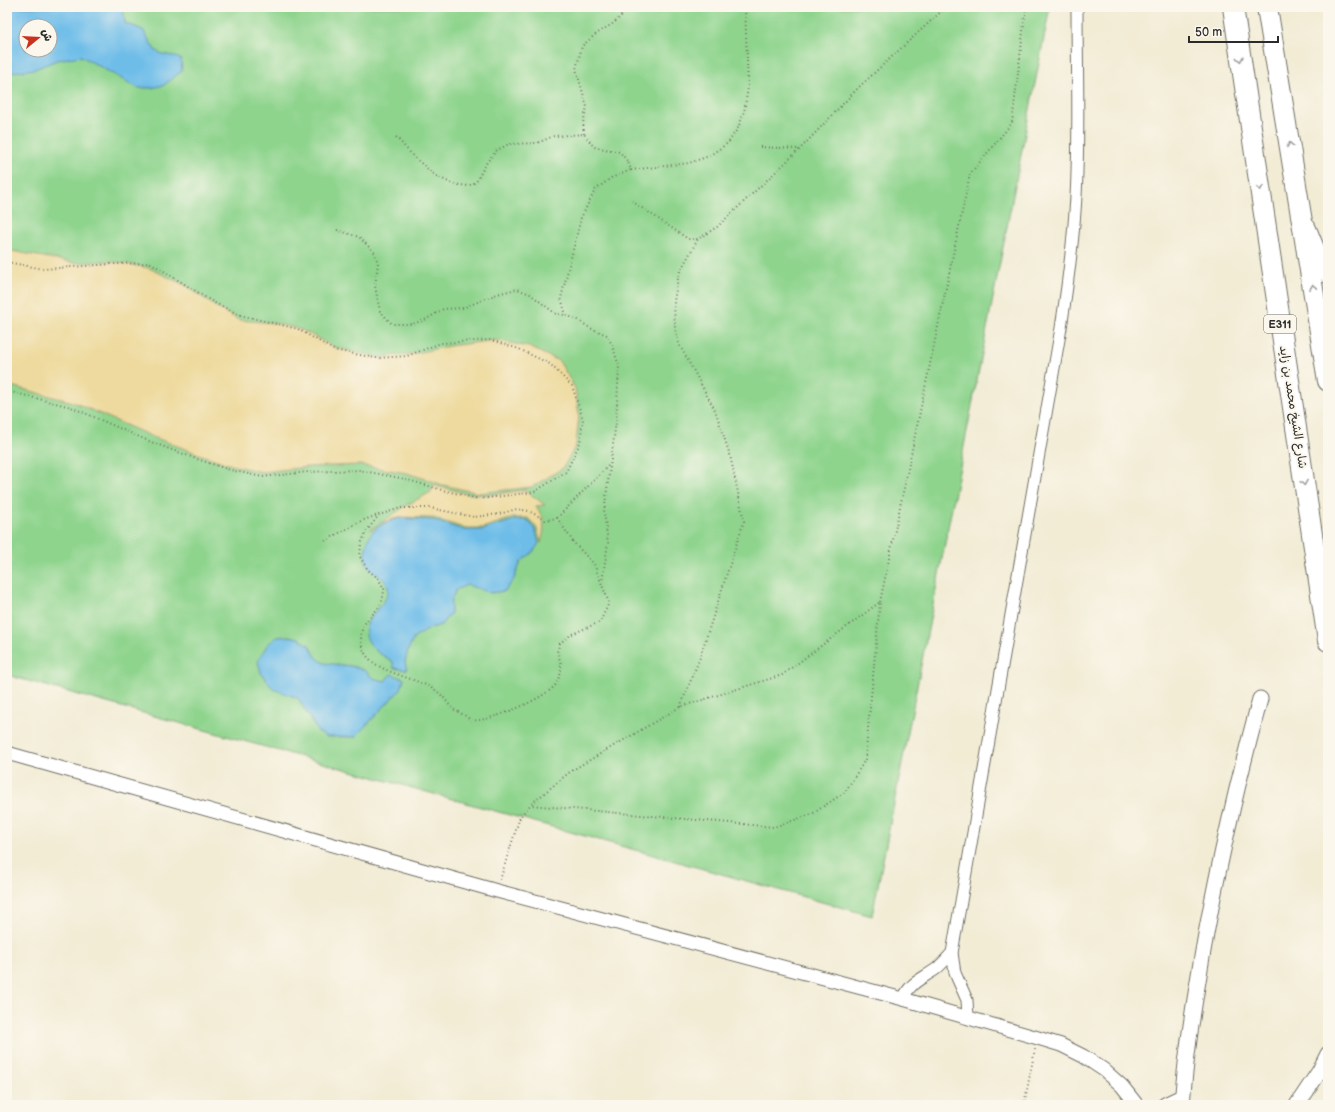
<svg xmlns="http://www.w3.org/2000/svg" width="1335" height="1112" font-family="'Balsamiq Sans','Playpen Sans Arabic',sans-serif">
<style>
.green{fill:#8ed48d;stroke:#5c805c;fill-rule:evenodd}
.sand{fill:#eeda9e;stroke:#8c8264}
.water{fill:#6ebde9;stroke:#4c748a;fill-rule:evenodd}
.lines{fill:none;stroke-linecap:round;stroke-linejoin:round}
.minor-casing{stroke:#716f66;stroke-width:13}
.tertiary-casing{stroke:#716f66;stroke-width:15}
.secondary-casing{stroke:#716f66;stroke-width:17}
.motorway-casing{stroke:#716f66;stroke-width:22}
.path{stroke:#716f66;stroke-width:2;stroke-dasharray:1 3;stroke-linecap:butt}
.minor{stroke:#fff;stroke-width:11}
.tertiary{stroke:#fff;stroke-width:13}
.secondary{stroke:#fff;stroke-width:15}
.motorway{stroke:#fff;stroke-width:20}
.oneway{stroke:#a0a0a0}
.labels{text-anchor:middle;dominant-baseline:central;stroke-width:4;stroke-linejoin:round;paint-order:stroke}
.shield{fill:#fbf7ec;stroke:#696865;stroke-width:1}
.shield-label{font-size:11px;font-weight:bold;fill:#2b2b2b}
.street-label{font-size:12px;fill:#2b2b2b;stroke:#fbf7ec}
</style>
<rect width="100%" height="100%" fill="#fbf7ec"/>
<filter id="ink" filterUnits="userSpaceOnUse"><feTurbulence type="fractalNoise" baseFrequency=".025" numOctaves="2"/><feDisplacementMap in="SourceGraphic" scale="8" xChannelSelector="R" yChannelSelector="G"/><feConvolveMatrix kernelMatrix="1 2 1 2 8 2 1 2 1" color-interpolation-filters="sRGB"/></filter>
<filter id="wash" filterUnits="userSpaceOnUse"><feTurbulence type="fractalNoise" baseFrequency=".012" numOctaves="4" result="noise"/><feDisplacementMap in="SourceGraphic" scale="16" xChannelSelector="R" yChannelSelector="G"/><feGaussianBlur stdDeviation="0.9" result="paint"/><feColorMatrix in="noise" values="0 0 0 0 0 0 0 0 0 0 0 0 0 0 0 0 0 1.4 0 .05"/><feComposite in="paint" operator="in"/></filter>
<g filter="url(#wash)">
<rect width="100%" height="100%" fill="#f2ecd5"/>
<path class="green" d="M7,7H1050L872,916L7,675ZM26,26H50V50H26Z"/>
<g class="sand">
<path d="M7,248L12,251L75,263L110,261L149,268L187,286L217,308L239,320L274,323L302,330L336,348L378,357L411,354L449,346L496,340L529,347L559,361L575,388L579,415L576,445L563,468L532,487L479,493L443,485L407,473L359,465L308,467L262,472L231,465L196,453L153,437L73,402L7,385Z"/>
<path d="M433,485L468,494L489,495L525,490L545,505L536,506C545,519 545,527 541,543L537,528L528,518H513L482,528H464L433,518L400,517L381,523L370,530L407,505L431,492Z"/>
</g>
<g class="water">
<path d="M7,7H123L125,23L143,30L155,50L162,54L173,56L181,59L182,71L164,85L152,88H138L81,56L57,60L35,69L7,73ZM26,26H50V50H26Z"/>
<path d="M400,518L433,520L464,530H482L514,520H528L535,529L539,543L534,551L521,562L514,579L505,591L491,593L467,585L456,590L451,601V613L441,625L431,628L414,638L408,650L405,662L407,670L393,668V662C387,657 380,655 375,650C347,621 391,607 388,588C387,579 376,575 370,568C365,562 364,555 366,548C369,527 382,524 400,518Z"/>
<path d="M289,636L299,638L310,646L316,657L324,663L351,666L364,670L373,678L385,681L391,674L404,679L401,689L355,737H326L318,732L298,698L273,689L261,673L258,661L267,645L277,637Z"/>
</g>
</g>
<g filter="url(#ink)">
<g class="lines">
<g class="minor-casing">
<g id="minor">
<path d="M903,999C910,982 922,979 936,969C942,964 947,958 952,953"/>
<path d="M968,1017L967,1000L955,973L952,953L1061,328C1069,276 1076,224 1077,171C1079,116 1077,62 1077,7"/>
</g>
</g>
<g class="tertiary-casing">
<path id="tertiary" d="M7,753L497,891L903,999L1038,1038L1061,1045L1083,1056L1104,1070L1122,1086L1137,1105"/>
</g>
<g class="secondary-casing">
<g id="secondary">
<path d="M1308,227L1328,276"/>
<path d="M1165,1105L1182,1097"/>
<path d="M1182,1105C1185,1064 1191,1022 1198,981C1213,886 1235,792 1260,699"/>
<path d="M1297,1105L1319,1072L1328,1054"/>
</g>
</g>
<g class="motorway-casing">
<g id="motorway">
<path d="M1233,7L1328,641"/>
<path d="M1267,7L1328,381"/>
</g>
</g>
<g class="path">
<path d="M584,134L583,123L587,107L576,69L582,46L596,34L614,23L629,8"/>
<path d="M396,137L415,158L436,176L453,184L468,186L476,182L487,162L497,150L509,144L537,143L554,136L584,134L594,147L620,152L628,162L631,170L611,178L595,190L581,218L561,298L566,315"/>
<path d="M760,147L799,149"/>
<path d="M631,170L689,163L709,156L728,143L738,128L744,112L748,87L745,7"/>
<path d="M632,201L688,239H698L717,227L800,149L859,87L946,7"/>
<path d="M337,230L359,237L374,252L378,263L375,286L380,311L392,324H412L425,320L443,309L463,308L497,294L517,289L530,294L556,314L566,315L578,320L590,328L607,335L612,345L619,366L616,422L604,512L608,543L602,582"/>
<path d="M7,262L44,269L112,264L151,263L213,302L240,315L298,329L334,350L375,358L407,356L441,343L491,340L519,349L550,364L572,386L583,419L580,443L566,472L534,492L479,499L442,490L405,479L359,470L308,472L262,477L230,470L194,458L151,442L71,407L7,391"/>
<path d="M401,508H430L474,517L499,514L517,509L529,511L545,520L557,518L574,543L594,564L609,603L600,622L572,634L560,643L557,652C562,664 563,672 556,684C549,697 486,724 471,720C469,719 466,716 464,715C460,713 456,711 453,709C448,704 444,697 439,693C417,674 362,675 361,639C360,619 377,615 382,601C383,597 384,592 384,589L378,578L368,570L360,557L361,544L366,532L379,515Z"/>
<path d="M557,518L609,465"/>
<path d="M325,541L361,521L378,515"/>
<path d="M880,602L970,174L1012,123L1026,7"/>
<path d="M680,707L699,660L744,521L730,455L715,410L679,344L675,328L674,301L679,273L698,239"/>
<path d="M500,880L520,817L530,805L571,771L680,707L782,675L880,602L865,760L845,792L812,814L774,827L530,805"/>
<path d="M1024,1105L1035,1049"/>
</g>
<use href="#minor" class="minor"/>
<use href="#tertiary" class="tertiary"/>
<use href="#secondary" class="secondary"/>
<use href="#motorway" class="motorway"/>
</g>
<defs><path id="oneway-chevron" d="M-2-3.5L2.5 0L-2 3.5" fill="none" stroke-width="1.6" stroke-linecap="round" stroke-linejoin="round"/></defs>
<g class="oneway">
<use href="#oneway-chevron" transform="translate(1240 59) rotate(81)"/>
<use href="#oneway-chevron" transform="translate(1290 145) rotate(-99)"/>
<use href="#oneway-chevron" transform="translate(1260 188) rotate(81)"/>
<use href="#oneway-chevron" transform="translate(1313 287) rotate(-99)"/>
<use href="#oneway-chevron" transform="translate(1304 483) rotate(81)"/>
</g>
</g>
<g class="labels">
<rect class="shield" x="1264" y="315" width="32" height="18" rx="3"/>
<g class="shield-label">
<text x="1280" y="324">E311</text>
</g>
<g class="street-label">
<text transform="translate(1293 407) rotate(81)">شارع الشيخ محمد بن زايد</text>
</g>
</g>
<rect width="1335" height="1112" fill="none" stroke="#fbf7ec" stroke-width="24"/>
<g transform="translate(38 38) rotate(72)"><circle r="19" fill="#fbf7ec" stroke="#a8a59f"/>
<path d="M0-3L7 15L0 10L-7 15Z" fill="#c8321e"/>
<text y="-6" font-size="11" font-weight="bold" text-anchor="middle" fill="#2b2b2b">ش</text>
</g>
<path d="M1189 36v6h89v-6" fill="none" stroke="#2b2b2b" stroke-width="2"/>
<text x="1195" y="36" font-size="12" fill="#2b2b2b" stroke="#fbf7ec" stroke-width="3" paint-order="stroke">50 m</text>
</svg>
